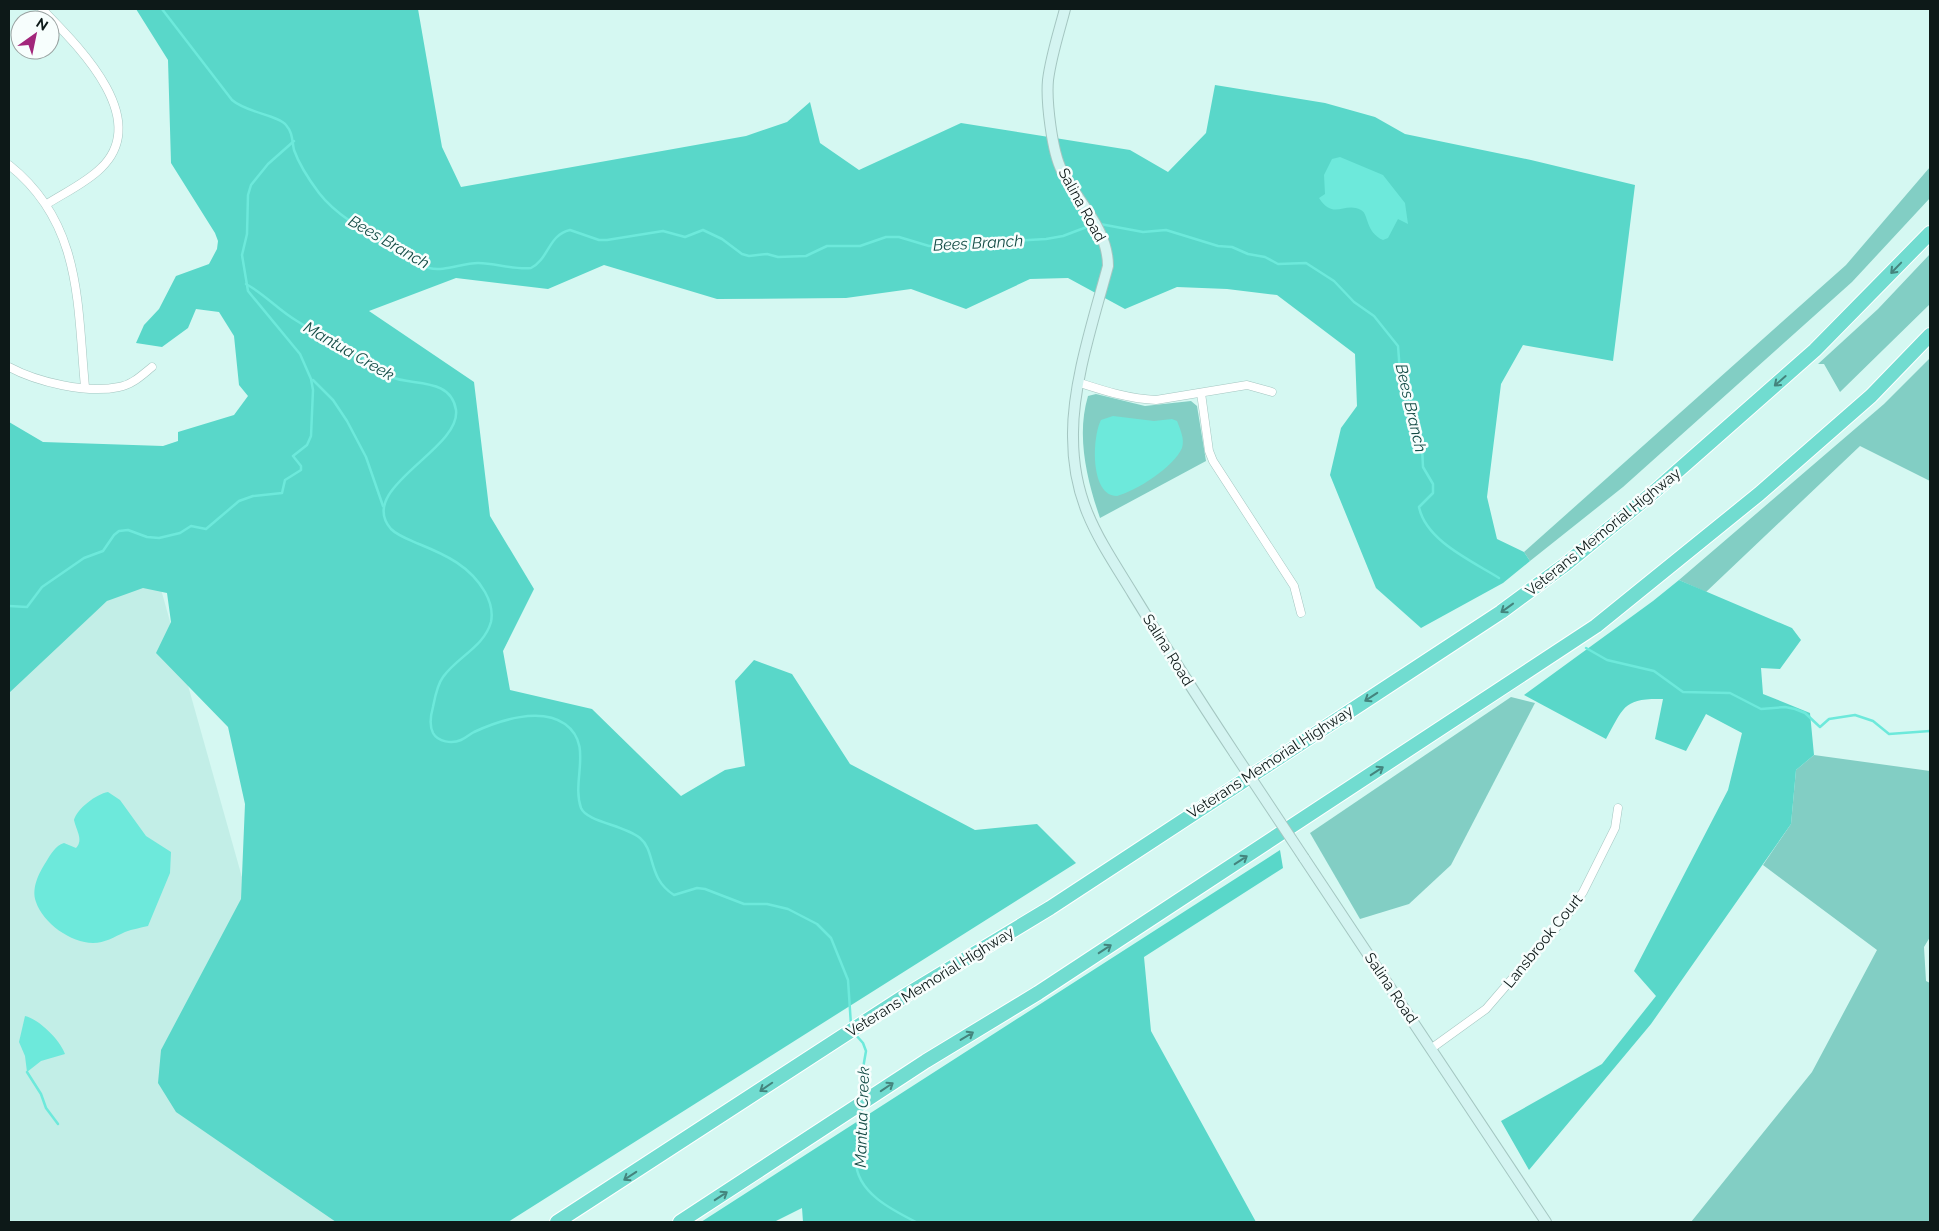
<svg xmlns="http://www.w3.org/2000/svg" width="1939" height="1231" font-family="Raleway,sans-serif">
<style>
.built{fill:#c2eee7}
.green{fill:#82cec4}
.forest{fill:#59d7c9}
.water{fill:#6de9db}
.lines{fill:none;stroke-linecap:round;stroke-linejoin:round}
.stream{stroke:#6de9db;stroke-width:2.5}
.street-casing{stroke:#a4c6c1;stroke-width:9}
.secondary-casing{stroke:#a4c6c1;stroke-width:12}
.highway-casing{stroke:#fff;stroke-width:16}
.street{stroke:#fff;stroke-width:8}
.secondary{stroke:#d4f4f1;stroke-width:10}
.highway{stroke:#71dcd0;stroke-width:14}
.secondary-bridge-casing{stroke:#a4c6c1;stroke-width:12;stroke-linecap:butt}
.secondary-bridge{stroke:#d4f4f1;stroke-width:10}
.oneway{stroke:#44847d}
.labels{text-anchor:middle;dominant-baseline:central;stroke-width:5;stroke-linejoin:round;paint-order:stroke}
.street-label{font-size:15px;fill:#0d1918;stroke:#f7fefd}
.water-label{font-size:16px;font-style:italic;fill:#144c46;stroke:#f7fefd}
</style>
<rect width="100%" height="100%" fill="#d5f8f2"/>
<path class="built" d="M153,561L339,1222H9V687Z"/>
<g class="green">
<path d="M1930,167V198L1852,282L1623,487L1530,561L1524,552L1846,265Z"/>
<path d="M1930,254V304L1840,392L1824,364H1818L1878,309Z"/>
<path d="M1930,358V481L1860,446L1706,592L1679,580L1884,404Z"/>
<path d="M1096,394L1145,406L1191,401L1197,406L1206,461L1100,518C1087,480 1076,436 1088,396Z"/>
<path d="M1511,697L1535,703L1451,865L1409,904L1360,919L1310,833Z"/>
<path d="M1814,755L1930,771V937L1924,947L1926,981L1930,983V1222H1691L1812,1072L1877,950L1763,865L1791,824L1796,770Z"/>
</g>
<g class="forest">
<path d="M136,9H418L442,147L461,187L746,136L787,122L810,102L820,143L859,170L961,123L1130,150L1168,172L1206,133L1215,85L1325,103L1375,117L1405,134L1531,160L1635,185L1613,361L1523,345L1501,384L1487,497L1497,539L1524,552L1530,561L1503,583L1421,628L1376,588L1330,475L1341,428L1357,406L1355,354L1277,295L1227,289L1177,287L1125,309L1068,278L1030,279L966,309L911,289L846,298L717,299L604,265L548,289L456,278L369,311L474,382L490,516L534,589L503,651L510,690L592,709L681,796L725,770L745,766L735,681L754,660L792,674L850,764L975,830L1037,824L1076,863L508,1222H336L176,1112L158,1083L161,1050L241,899L245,804L228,727L156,653L171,622L167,593L143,588L107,601L9,693V422L43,442L163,446L178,441V432L234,415L248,396L239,385L234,336L219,312L196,309L188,328L162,347L136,343L144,325L159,309L176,276L209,264L217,249L218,241L215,233L171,163L168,60Z"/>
<path d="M1679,580L1792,628L1801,640L1780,669L1761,668L1763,694L1810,713L1814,755L1796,770L1791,824L1651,1024L1529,1170L1501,1121L1602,1064L1656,996L1634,971L1728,790L1742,733L1706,714L1686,751L1655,739L1663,699C1623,698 1624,707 1606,739L1524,695L1653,601Z"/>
<path d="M1280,850L1283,868L1144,957L1151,1031L1256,1222H803L802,1208L774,1222H701Z"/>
</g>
<g class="water">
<path d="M1340,157L1383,175L1405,203L1408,224L1398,219L1388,238L1383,240C1365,232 1369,214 1361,210C1344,201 1334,221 1319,198L1325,194L1324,175L1332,159Z"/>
<path d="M1113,416L1154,421L1172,419L1177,421C1180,429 1185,439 1182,448C1174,467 1136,491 1117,496C1090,496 1092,437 1101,420Z"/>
<path d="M108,792L120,800L146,836L171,852L170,873L148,926C140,928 133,929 125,932C114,937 105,943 93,943C71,943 43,923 36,902C31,888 39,873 46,862C51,854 55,846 64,843L76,848C84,840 76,830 74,820C77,809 96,794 108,792Z"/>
<path d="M25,1016C39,1019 60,1040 65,1054L41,1061L27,1072L25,1056L19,1042Z"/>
</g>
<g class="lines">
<g class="stream">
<path d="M162,9L232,100C247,113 278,115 286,125C293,133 292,141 294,150C299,164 310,181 319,193C340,220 374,235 403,252C412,257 418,265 429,268C444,272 462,263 478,263C496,263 513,270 531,268C549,259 548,235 570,230L599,240H607L663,231L685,237L703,230L722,239L742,254L749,256L767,254L778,257L806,256L827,246H860L886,237H899L929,246L1046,239L1063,236L1092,225"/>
<path d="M1100,224L1143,232L1166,230L1218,246L1232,247L1248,254L1265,257L1278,264L1306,263L1334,281L1354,302L1374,316L1398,346L1400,372L1422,447L1423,467L1433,484V493L1419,507C1426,541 1472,561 1499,578"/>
<path d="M246,284C266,295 278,310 297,321C308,328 321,336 333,342C341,346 350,348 357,353C369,360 377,372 391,377C412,386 451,377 456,410C461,450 355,488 391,529C398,536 410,540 419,544C446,555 470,566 485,592C490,601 493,612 491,622C484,647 457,657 443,677C437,685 435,697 433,707C431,714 429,725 433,733C438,742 452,744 461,740C466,738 470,734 474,732C500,720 540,707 565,724C594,745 571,780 581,808C587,822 624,825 640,838C656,851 647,878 674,895L697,888L705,889L744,904H767L788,909L817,924L831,938L848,980L851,1025"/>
<path d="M313,380L333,400L347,421L366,457L383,506"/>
<path d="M9,606L27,607L42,587L84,558L103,551L114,535L119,531L128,530L147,537L159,538L180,533L191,526L206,529L239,501L253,496L282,493L285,480L301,470V466L293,456L307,445L311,436L313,390L311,379L300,354L248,291L242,255L247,234L248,195L251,185L268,164L294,141"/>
<path d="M1586,648L1607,660L1654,671L1683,692L1730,693L1761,709L1785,707L1795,709L1805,713L1820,727L1829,719L1855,715L1873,721L1889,734L1930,731"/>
<path d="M855,1034L863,1043L866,1051L862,1074V1097"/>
<path d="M27,1072L41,1094L46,1108L58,1124"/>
<path d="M863,1107C862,1125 857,1143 856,1161C856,1192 892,1210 916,1222"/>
</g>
<g class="street-casing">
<g id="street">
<path d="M42,9C76,44 153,118 101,168C86,183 64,193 47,204"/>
<path d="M9,165C82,223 77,303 85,387"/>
<path d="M9,367C37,382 87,394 119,387C132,385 142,375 152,367"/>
<path d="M1080,383C1105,391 1129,399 1156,400L1247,385L1272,392"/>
<path d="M1201,393L1209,451L1213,461L1294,586L1301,613"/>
<path d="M1432,1048L1486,1009L1568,914L1583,892L1615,828L1618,808"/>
</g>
</g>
<g class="secondary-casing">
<g id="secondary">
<path d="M1065,9C1059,32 1051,56 1048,80C1046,101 1052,152 1062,171C1078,202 1108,229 1108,266C1094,318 1072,384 1073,437C1073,504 1100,540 1133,594C1166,648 1200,701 1235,754"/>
<path d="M1304,858L1546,1222"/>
</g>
</g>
<g class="highway-casing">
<g id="highway">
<path d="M557,1222L906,995L1050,908L1501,612L1566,564L1655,491L1815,350L1930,233"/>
<path d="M680,1222L926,1061L1038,993L1596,626L1759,494L1871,396L1930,335"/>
</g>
</g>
<use href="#street" class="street"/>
<use href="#secondary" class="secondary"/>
<use href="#highway" class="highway"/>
<g class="secondary-bridge-casing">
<path id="secondary-bridge" d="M1235,754L1304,858"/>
</g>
<use href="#secondary-bridge" class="secondary-bridge"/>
</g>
<defs><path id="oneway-shaft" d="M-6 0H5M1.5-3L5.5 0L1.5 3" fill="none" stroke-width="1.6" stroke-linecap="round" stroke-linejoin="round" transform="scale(1.25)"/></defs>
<g class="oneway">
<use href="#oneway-shaft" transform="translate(1896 268) rotate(134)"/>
<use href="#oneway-shaft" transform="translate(1780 381) rotate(139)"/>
<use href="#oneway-shaft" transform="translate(1507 608) rotate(144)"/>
<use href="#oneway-shaft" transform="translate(1371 697) rotate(147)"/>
<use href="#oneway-shaft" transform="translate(1377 771) rotate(-33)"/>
<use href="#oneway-shaft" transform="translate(1241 860) rotate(-33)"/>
<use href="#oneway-shaft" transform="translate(1105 949) rotate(-33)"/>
<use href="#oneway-shaft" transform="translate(967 1036) rotate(-31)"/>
<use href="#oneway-shaft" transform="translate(766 1087) rotate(145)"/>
<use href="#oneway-shaft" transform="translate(887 1087) rotate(-34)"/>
<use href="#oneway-shaft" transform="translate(630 1176) rotate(147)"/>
<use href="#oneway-shaft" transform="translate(721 1196) rotate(-33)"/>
</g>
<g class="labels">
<g class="street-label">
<text transform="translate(1082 205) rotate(61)">Salina Road</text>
<text transform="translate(1603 532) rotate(-39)">Veterans Memorial Highway</text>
<text transform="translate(1168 650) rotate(58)">Salina Road</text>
<text transform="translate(1270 762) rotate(-33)">Veterans Memorial Highway</text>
<text transform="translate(1543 941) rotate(-51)">Lansbrook Court</text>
<text transform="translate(930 982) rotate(-32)">Veterans Memorial Highway</text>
<text transform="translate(1391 988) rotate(56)">Salina Road</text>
</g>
<g class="water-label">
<text transform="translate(389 242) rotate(30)">Bees Branch</text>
<text transform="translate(978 243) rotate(-3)">Bees Branch</text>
<text transform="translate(349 351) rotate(30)">Mantua Creek</text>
<text transform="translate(1411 408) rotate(77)">Bees Branch</text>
<text transform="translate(862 1117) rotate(-88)">Mantua Creek</text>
</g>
</g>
<rect width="1939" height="1231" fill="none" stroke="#0d1918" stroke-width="20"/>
<g transform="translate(35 35) rotate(33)"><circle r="24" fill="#f7fefd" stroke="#99a2a1"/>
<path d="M0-4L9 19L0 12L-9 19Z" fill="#a2267b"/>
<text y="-8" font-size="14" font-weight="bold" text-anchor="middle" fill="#0d1918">N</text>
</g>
</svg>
